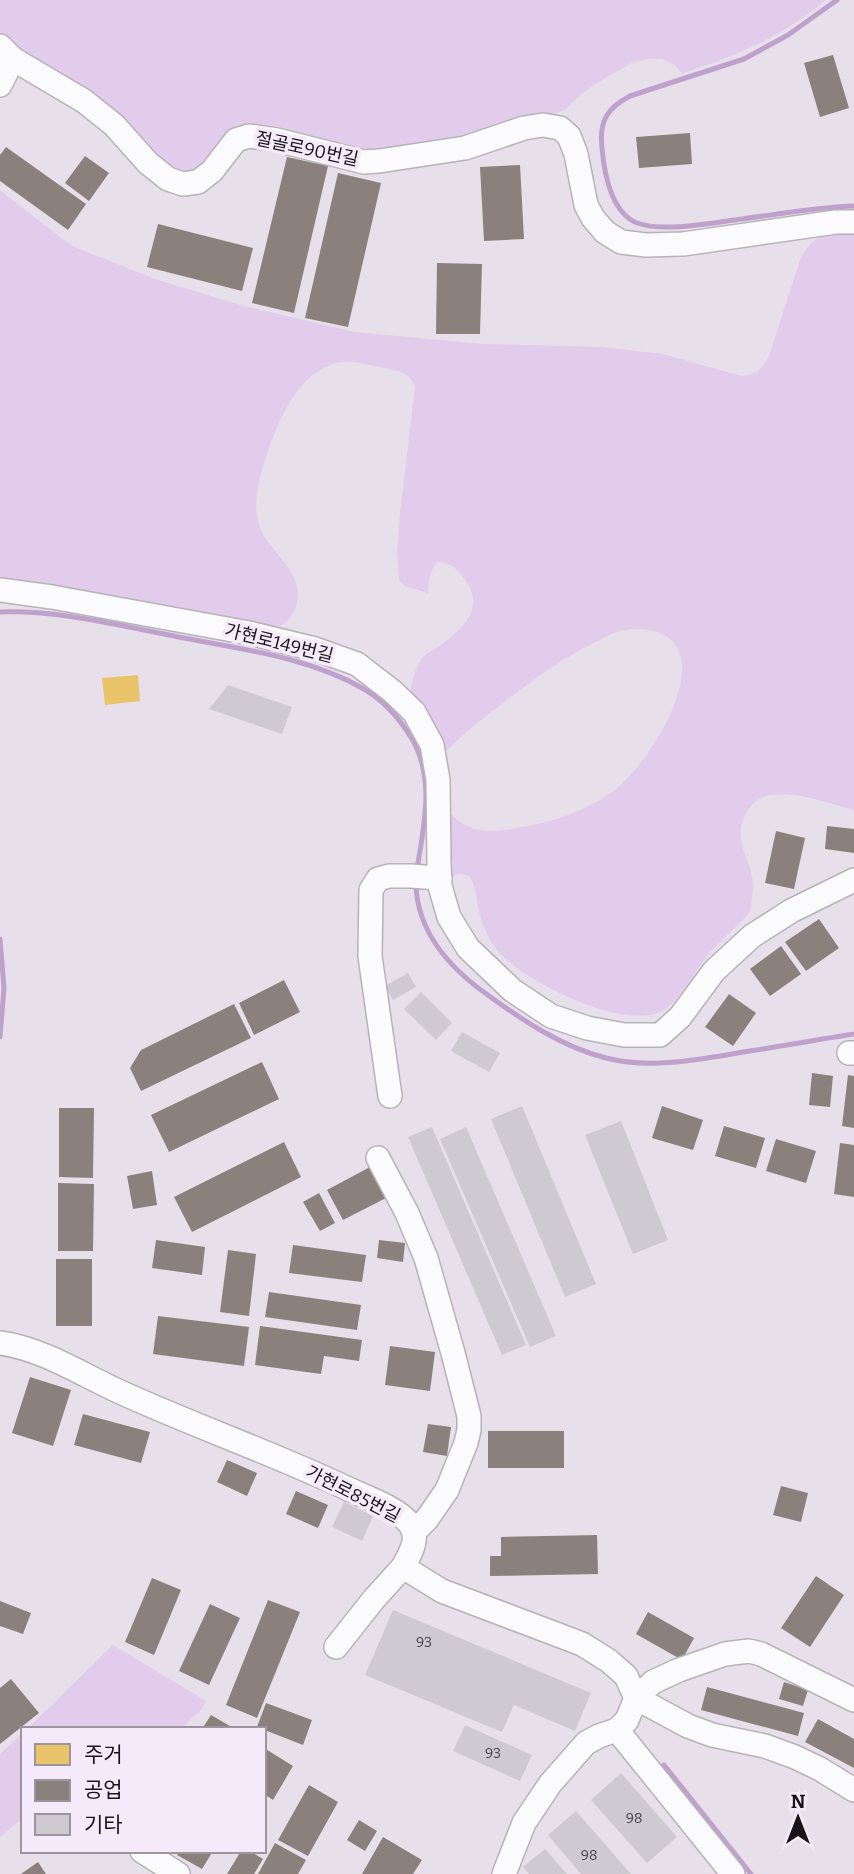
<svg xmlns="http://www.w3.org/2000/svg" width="854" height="1874" font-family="Bitter,'Noto Sans KR',serif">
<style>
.green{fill:#e2cceb}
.homes{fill:#e9c46a}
.industry{fill:#8a817c}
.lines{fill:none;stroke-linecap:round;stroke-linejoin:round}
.stream{stroke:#bfa2cb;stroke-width:5}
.building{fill:#cfcad2}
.minor-casing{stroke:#b7b2b9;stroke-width:26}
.minor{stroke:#fbfafc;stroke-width:23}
.labels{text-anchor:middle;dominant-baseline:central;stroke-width:7;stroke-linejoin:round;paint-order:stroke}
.number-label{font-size:14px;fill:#474248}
.street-label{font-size:18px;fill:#181419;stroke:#f5eafa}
</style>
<rect width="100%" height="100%" fill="#e7e0ea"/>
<g class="green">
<path d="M0,0H826C781,38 737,55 682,74L675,65L662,59H647L632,63L597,83L583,93L565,110L554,114L473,139L378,153L230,132L220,141L206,170L176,174L0,36Z"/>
<path d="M0,190L64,240L77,248L158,280L244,306L354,332L484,344L602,347L663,354L742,376C757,374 762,369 769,356L800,260C811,236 829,230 854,229V810C829,804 780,784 756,801C751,805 747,811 744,818C733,843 752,860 753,884C753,889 752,895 752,900C751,904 752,907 750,911C747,918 717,944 710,953C695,969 685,993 668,1007C633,1037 526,982 500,953C489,942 482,925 479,911C476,898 476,886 469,876L459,874L445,879L444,803C463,836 489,833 523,827C554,822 584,811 611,793C643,771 704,680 674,643C664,630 641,627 625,630C615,631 605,638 596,642C564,657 536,678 507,700C485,717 462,734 443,755C437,745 412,706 411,698C409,687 416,665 423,657C428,652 435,649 441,645C464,627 486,608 464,578C457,569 450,562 438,562C429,570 429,581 428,593L405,586L399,580L397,552L400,514L415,386C408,370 395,371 380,367C368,365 355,361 343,362C293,367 269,442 259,483C255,499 255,515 261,530C274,557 308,575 295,609C290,620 284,626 272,630L0,584Z"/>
<path d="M113,1645L206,1701L202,1709L181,1729H27Z"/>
<path d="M23,1733V1818L0,1837V1754Z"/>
</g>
<path class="homes" d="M138,675L140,701L105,705L102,678Z"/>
<g class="industry">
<path d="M833,55L849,108L820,117L804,63Z"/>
<path d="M690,133L692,164L639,168L636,137Z"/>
<path d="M6,147L86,204L68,230L0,181V155Z"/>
<path d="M85,156L109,173L89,201L65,183Z"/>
<path d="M287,157L328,166L294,313L252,303Z"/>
<path d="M520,165L524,239L484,241L480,167Z"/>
<path d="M338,173L381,183L348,327L305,318Z"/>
<path d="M158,224L253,248L242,291L147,267Z"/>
<path d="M437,263L482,264L480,334H436Z"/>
<path d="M827,826L854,829V853L825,849Z"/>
<path d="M776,831L805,838L794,889L765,883Z"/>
<path d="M819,919L839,948L806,971L785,942Z"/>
<path d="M781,946L801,974L770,996L750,969Z"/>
<path d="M284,980L300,1012L254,1035L239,1003Z"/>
<path d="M729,994L756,1013L733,1046L705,1027Z"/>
<path d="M234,1004L251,1038L141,1091L130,1068L141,1050Z"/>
<path d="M262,1062L279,1099L169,1152L151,1115Z"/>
<path d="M812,1073L833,1076L830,1107L809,1105Z"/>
<path d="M848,1075L854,1076V1128L842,1126Z"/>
<path d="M662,1106L703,1120L693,1150L652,1138Z"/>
<path d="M59,1108H94L93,1178L59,1177Z"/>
<path d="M724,1126L765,1138L756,1168L715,1156Z"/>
<path d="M776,1139L816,1151L806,1183L766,1171Z"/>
<path d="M284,1142L301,1177L192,1232L174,1197Z"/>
<path d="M840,1143L854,1145V1197L834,1194Z"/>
<path d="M370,1167L386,1198L343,1220L327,1190Z"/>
<path d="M152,1171L157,1205L133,1209L127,1176Z"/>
<path d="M58,1183L94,1184L93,1251H58Z"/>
<path d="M319,1193L335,1223L320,1231L303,1202Z"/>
<path d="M156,1240L205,1247L202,1275L152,1268Z"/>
<path d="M379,1240L405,1243L403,1262L377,1258Z"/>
<path d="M293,1245L366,1255L362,1282L289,1273Z"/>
<path d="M228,1250L256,1254L249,1316L220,1312Z"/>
<rect x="56" y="1259" width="36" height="67"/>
<path d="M269,1292L361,1305L357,1330L265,1317Z"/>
<path d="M158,1316L249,1327L244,1366L153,1354Z"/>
<path d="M260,1326L362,1340L359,1361L324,1356L321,1374L255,1365Z"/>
<path d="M390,1346L435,1352L430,1391L385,1385Z"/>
<path d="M30,1377L71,1390L53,1446L12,1433Z"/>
<path d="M83,1414L150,1432L141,1463L74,1445Z"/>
<path d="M428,1424L451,1427L447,1456L423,1452Z"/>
<rect x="488" y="1431" width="76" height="37"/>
<path d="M227,1460L257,1473L247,1496L217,1482Z"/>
<path d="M781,1486L808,1493L801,1522L773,1515Z"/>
<path d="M296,1491L328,1505L318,1528L286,1514Z"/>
<path d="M597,1535L598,1574L490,1576V1556H501V1537Z"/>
<path d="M816,1576L844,1595L810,1647L781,1628Z"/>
<path d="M152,1578L181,1590L154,1655L125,1642Z"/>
<path d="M268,1600L300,1612L257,1718L226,1705Z"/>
<path d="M0,1601L31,1613L23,1634L0,1626Z"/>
<path d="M210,1604L240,1618L209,1685L179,1671Z"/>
<path d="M648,1612L694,1638L682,1660L636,1634Z"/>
<path d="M11,1679L39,1713L0,1744V1688Z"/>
<path d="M784,1682L808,1690L803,1706L779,1699Z"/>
<path d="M707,1687L804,1713L798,1736L701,1710Z"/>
<path d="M266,1703L312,1720L303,1745L257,1727Z"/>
<path d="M211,1715L235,1729H202Z"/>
<path d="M818,1719L854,1739V1768L805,1742Z"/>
<path d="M264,1748L293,1766L273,1800L264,1794Z"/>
<path d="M309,1785L338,1802L308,1856L278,1840Z"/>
<path d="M359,1820L377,1831L365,1851L347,1840Z"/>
<path d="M383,1837L422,1860L413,1874H362Z"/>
<path d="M275,1843L306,1860L298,1874H258Z"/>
<path d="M179,1851H213L202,1869L177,1855Z"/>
<path d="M241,1851H250L263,1859L254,1874H227Z"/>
<path d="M38,1862L46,1874H21Z"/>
</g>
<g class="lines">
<g class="stream">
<path d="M837,0L788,35L744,59L630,96C607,108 599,121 602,148C604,171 610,206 631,220C655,235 715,222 742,219C779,214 817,207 854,206"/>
<path d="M0,612C58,610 118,625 174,636C238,649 307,656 364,689C384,701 400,719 412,739C434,777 425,821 418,863"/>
<path d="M416,886C418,933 449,967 485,993C522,1020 562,1047 606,1058C649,1069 696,1060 738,1053C777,1047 815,1040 854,1034"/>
<path d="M0,939L4,988L0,1037"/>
<path d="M664,1765L751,1874"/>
</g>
</g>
<g class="building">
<path d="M228,685L292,707L282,734L209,709Z"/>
<path d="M408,973L416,987L393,1000L385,986Z"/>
<path d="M421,992L452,1023L436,1040L404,1009Z"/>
<path d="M462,1032L500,1053L489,1072L451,1051Z"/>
<path d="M522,1106L596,1284L565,1297L491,1119Z"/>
<path d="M621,1121L668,1240L633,1254L585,1135Z"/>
<path d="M432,1127L526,1345L502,1355L408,1137Z"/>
<path d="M466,1127L556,1336L530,1347L440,1139Z"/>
<path d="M344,1502L373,1516L362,1541L332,1527Z"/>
<path d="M393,1610L591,1693L575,1731L514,1705L502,1732L365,1675Z"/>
<path d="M465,1725L532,1755L520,1781L453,1751Z"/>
<path d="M621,1773L677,1837L647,1863L591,1800Z"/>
<path d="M576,1811L631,1874H581L548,1835Z"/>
<path d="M545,1849L567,1874H529L523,1867Z"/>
</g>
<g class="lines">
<g class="minor-casing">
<g id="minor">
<path d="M0,46L13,59L84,101L114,125L148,163L168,179L183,184L198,182L212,171L236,140L249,136L277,140L364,162L379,161L465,148L524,128L543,125L560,128L569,136L576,154L586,205L593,218L605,232L621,242L646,245L683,244L836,222H854"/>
<path d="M0,85L13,59"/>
<path d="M0,590L52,597L249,633L315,649L357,664L392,691L414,712L432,745L438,780L439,863L440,886L449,917L468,948L512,990L551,1016L587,1028L624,1035H660L680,1017L714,971L752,936L791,911L854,880"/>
<path d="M849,1053H854"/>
<path d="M390,1096L370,956L371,890L378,879L389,876H410L440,878"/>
<path d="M378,1158L407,1213L426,1258L453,1353L469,1416V1430L466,1443L447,1490L427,1519L414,1532"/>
<path d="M0,1343C43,1349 79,1373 118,1391C192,1425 270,1452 344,1487C363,1496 396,1507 409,1523C421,1537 410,1554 403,1567L442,1591L582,1644L609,1661L626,1676L636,1698L688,1726L712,1735L765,1746L795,1757L820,1769L854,1790"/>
<path d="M336,1647L374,1599L403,1567"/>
<path d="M617,1730L733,1874"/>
<path d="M142,1851L178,1874"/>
<path d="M504,1874L524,1823L550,1784L586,1743L599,1736L617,1730L627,1720L636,1698L653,1682L679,1670L725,1654L749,1651L761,1654L854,1700"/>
</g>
</g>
<use href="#minor" class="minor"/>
</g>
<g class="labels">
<g class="number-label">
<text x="424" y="1642">93</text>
<text x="493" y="1753">93</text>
<text x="634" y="1818">98</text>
<text x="589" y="1855">98</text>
</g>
<g class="street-label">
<text transform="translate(307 149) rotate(12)">절골로90번길</text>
<text transform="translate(279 643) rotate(14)">가현로149번길</text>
<text transform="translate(353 1494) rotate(27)">가현로85번길</text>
</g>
</g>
<rect x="21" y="1727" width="245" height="126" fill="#f5eafa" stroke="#9d94a0" stroke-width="2"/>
<rect x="35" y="1744" width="35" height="21" fill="#e9c46a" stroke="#9d94a0" stroke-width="2"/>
<text x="84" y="1762" font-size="21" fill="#181419">주거</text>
<rect x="35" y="1780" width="35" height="21" fill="#8a817c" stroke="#9d94a0" stroke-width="2"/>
<text x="84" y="1797" font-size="21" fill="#181419">공업</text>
<rect x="35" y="1814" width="35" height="21" fill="#cfcad2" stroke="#9d94a0" stroke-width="2"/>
<text x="84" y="1832" font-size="21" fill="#181419">기타</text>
<g transform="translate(798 1818)" stroke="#f5eafa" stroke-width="5" paint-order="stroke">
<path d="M0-5L12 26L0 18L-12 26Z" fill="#181419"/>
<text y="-10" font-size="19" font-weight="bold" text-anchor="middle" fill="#181419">N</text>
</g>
</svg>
